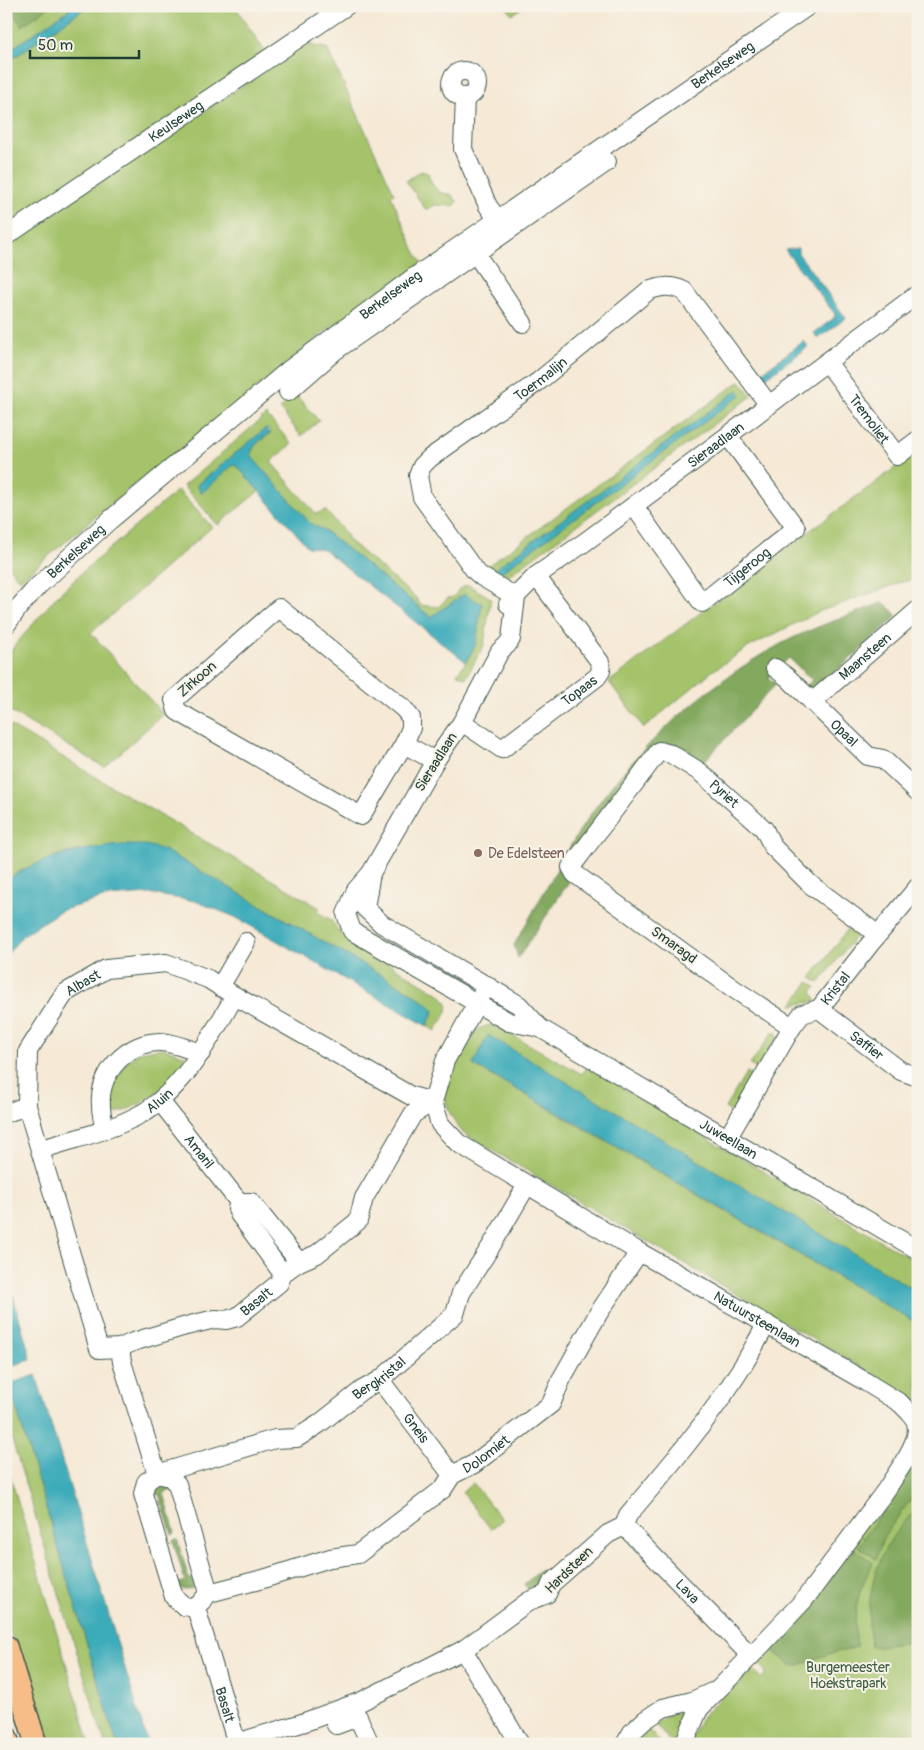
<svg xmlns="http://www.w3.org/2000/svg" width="924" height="1750" font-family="Pangolin,sans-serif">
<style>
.green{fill:#a4c36b;stroke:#628050}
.forest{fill:#83a95f;stroke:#51734a}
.water{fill:#3dacba;stroke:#2e7477}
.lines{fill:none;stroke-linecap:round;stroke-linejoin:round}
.minor-casing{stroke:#3f574c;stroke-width:20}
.major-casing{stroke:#3f574c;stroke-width:24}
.minor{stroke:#fff;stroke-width:18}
.major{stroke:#f7bd88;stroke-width:21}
.education-dot{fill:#8d6e63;stroke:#f7f3e8;stroke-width:2}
.labels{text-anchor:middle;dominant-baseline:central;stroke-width:4;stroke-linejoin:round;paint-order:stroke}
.street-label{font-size:14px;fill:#1f3d34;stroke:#f7f3e8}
.education-label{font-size:14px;fill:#785e54;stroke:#f7f3e8;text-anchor:start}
.park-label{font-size:14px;fill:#405e42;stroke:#f7f3e8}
</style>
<rect width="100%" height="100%" fill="#f7f3e8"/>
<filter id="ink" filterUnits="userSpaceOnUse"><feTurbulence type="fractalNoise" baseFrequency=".02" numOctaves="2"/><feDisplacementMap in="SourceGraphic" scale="10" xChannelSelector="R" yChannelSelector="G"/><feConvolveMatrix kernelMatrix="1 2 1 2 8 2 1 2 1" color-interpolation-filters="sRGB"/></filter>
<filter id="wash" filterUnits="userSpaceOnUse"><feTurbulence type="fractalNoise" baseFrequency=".0096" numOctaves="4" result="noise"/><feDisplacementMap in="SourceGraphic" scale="20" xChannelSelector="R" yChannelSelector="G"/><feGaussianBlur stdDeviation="1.12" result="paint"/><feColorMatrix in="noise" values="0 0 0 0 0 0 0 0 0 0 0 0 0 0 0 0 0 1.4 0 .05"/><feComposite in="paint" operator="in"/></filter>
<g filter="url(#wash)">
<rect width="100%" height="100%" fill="#f6e9d6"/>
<g class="green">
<path d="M6,6H75L6,53Z"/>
<path d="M88,6H235L266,53L6,228V63Z"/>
<path d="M505,6H525L512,14Z"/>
<path d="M309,41L313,46L327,48L394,193L391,196L415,251L422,263L322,334L240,402L126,491L20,580L6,564V244Z"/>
<path d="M421,171L428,173C432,186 437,195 451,194L457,201L454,206L435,205L426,210L406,181Z"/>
<path d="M740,381L752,396L500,582L482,570Z"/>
<path d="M296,395L319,421L301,436L280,409Z"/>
<path d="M266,415L292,444L271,462L316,514L325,510L347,535V539L416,598L420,605L438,607L448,598L454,597L459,589L468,585L491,598L484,645L466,678L457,674L466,662L464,594L431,617L324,530L311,524L305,519L252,458C249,446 262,440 270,434L271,430L269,428L267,430L266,428L232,466L236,465L259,491L218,525L183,486Z"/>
<path d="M918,451V579L902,582L818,612L747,648L711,672L644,728L609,682L773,558Z"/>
<path d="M178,490L212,527L91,633L163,714L107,765L104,767L6,709V658L15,645L57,596L88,567Z"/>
<path d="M6,723L131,798L320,908L317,912L330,919L344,937L438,993C456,1006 445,1016 435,1031L427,1026L434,1011L428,1004L409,991L164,850L94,848L61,854L22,870L6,880Z"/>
<path d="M851,925L859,932L819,983L811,978Z"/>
<path d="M809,982L816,987L812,992L817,1001L792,1005Z"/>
<path d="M490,1025L497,1027L582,1074L587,1067L918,1263V1292L488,1036L473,1064L918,1324V1401L463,1133C453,1120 444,1107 445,1090C445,1080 465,1040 472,1033C477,1029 483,1027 490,1025Z"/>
<path d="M776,1032L778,1039L758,1070L750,1065L772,1033Z"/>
<path d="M162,1048L187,1056C171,1087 144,1106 111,1115L108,1091L119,1068L139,1052Z"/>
<path d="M747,1072L754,1076L732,1113L725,1108Z"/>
<path d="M9,1384L117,1744H105L6,1420V1385Z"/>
<path d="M918,1441V1744H689L700,1719L751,1667L762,1679L766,1672L759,1663L772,1650L778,1655Z"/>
<path d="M6,1462L90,1744H46L6,1618Z"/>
<path d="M473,1483L502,1520L491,1529L462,1492Z"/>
<path d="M679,1713L684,1715L686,1720L672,1744L655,1724C663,1718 669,1714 679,1713Z"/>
<path d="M649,1730L661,1744H637L640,1738Z"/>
</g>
<g class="forest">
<path d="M20,6H50L22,26L12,12Z"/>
<path d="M884,602L897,616L816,690H811L806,687L812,680L789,658L782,664L776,666L768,678L776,684L698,768L660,746L518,958L514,945C537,906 558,865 582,827C627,757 705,684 779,645C812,627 849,616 884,602Z"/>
<path d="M359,1071L397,1094V1103L356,1078Z"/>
<path d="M918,1459V1496L908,1503L884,1536L876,1559L858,1546Z"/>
<path d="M161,1483L168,1485L172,1490L164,1493L175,1533L172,1535L159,1494L151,1496V1490L155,1485Z"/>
<path d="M918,1509V1641L871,1647C863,1596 877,1543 918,1509Z"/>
<path d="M177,1539L189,1579L198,1577V1584C190,1592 183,1592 176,1584L185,1581L173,1540Z"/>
<path d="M855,1549L873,1563C857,1593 852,1612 857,1647L829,1654L799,1665H791L772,1650Z"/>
<path d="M541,1570L547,1577L541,1582V1586L538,1589L534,1587L529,1591L524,1584Z"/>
</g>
<g class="water">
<path d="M74,6H88L6,63V36L14,47Z"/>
<path d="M798,248V253L846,318L819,338H817L814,333L834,318L835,314L785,250Z"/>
<path d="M804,341L808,347L765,378L761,373Z"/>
<path d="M738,390L741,395L499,574L495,569Z"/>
<path d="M266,428L270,433C262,440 249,446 252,457L311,524L324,530L431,617L464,594L482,604L476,644L466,662L323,549L308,547L236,465L232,466L203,492H200L197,485Z"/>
<path d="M120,845H146L164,850L409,991L428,1004L434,1011L427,1026L235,917L195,901L150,894L107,897L60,911L22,936L6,956V880C44,856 77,850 120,845Z"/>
<path d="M488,1035L918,1292V1324L566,1117L473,1065Z"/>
<path d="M6,1272L31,1359L7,1368L6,1365Z"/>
<path d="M36,1375L148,1744H117L9,1384Z"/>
</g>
</g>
<g filter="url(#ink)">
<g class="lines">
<g class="minor-casing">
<g id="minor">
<circle cx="464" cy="84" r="13"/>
<path d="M465,97L463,149L488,206L498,220"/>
<path id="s1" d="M6,236L346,6"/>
<path d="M469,244L523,323"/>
<path id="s2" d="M827,362L897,456L918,440"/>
<path d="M288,392L336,350L607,162"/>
<path id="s3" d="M634,506L702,603L796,528L728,436"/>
<path id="s4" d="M516,597L482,577L475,571L422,497L418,476L422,466L430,458L539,381L648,291C661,286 671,285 684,291L769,405"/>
<path d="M516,597L511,639L507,645L500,651L462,722L435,761L371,873L356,890L346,914L352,931L371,942L509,1022L540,1028"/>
<path id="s5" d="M508,604L536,576L585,542L918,294"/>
<path d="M279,608L404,709L411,718V728L404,744L361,816L177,711L174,700Z"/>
<path id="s6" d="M6,625L19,607L37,587L110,520L290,369L410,280L808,6"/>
<path id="s7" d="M775,668L787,677L868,756L883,759L918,792"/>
<path id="s8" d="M812,702L918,610"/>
<path id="s9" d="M462,722L502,749L597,677L601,671L600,662L536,576"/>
<path d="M404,744L435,761"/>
<path id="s10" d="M371,873L365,908L382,924L519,1005L540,1028L918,1250"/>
<path id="s11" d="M487,985L445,1061L433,1102L440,1124L458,1143L639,1252L705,1289L861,1379L900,1403L910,1413L916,1421L917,1431L915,1440L908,1456L886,1490L804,1600L751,1656L699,1709L686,1739L682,1744"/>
<path d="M220,987L246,942"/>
<path id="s12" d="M819,1009L901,1071L918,1077"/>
<path id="s13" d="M792,1027L734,989L575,874L571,867L659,751L671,754L700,772L764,829L773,847L811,885L877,934"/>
<path id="s14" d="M160,1101L239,1202L237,1209L239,1214L283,1274"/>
<path d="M6,1113L27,1106"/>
<path d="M105,1129C103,1121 101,1113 101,1106C98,1073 127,1042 160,1042C172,1042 190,1050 201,1053"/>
<path id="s15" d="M727,1139L792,1027L802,1014L819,1009L870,944L918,887"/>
<path id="s16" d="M40,1150C73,1139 110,1131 141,1114C184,1089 210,1038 235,996"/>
<path d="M239,1202H251L299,1262"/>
<path id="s17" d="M120,1348L99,1349L27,1106L28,1051L65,993L106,969L166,963L208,979L235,996L411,1096L433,1102"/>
<path id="s18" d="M380,1380L452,1475"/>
<path id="s19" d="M157,1474L122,1362L120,1348L133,1342L186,1326L215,1319L226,1320L237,1317L279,1283L283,1274L290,1268L299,1262L317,1254L358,1221L364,1198L413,1114L433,1102"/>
<path d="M157,1474L170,1477L177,1484L209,1593L201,1602"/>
<path id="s20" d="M624,1526L751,1656"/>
<path id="s21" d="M209,1593L263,1579L330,1558L358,1554L443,1489L452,1475L474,1464L551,1404L562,1378L598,1314L639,1252"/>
<path id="s22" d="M196,1608L184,1606L174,1597L143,1494L146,1482L157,1474L275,1439L297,1438L319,1424L362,1390L380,1380L455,1314L461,1293L490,1248L527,1185"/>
<path id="s23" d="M196,1608L237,1744"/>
<path d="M463,1650L520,1744"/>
<path d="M331,1712L336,1725L358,1717L370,1744"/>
<path d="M236,1743L302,1723L362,1701L463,1650L529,1601L547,1594L551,1584L608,1534L624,1526L628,1515C668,1468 709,1420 742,1367C751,1353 758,1338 767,1324"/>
<path d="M625,1744L632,1732L645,1720L663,1708L692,1701L712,1692"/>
</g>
</g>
<g class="major-casing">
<g id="major">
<path d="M6,1646L36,1744"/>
<path d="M6,1736L9,1744"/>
</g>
</g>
<use href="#minor" class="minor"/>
<use href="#major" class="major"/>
</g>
</g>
<circle class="education-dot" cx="478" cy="853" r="5"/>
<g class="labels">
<g class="street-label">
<text stroke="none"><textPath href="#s6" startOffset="912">Berkelseweg</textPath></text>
<text stroke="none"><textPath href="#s1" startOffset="205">Keulseweg</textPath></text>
<text stroke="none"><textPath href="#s6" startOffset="508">Berkelseweg</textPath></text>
<text stroke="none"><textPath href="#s4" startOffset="319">Toermalijn</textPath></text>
<text stroke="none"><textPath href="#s2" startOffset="71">Tremoliet</textPath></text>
<text stroke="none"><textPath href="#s5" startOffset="262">Sieraadlaan</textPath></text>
<text stroke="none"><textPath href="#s6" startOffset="102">Berkelseweg</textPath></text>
<text stroke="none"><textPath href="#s3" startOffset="176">Tijgeroog</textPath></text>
<text stroke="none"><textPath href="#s8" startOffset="70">Maansteen</textPath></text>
<text transform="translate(197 679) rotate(-41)">Zirkoon</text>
<text stroke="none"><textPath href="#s9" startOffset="145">Topaas</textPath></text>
<text stroke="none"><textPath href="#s7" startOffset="95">Opaal</textPath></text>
<text transform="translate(436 762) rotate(-58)">Sieraadlaan</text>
<text stroke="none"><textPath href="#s13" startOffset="498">Pyriet</textPath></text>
<text transform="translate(674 945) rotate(36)">Smaragd</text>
<text stroke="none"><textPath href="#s17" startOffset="419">Albast</textPath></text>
<text stroke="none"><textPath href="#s15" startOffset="190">Kristal</textPath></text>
<text stroke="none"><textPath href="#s12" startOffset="60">Saffier</textPath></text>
<text stroke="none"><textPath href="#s16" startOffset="130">Aluin</textPath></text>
<text stroke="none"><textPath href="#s10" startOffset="468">Juweellaan</textPath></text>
<text stroke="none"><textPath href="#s14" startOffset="64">Amaril</textPath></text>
<text stroke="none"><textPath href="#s19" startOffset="278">Basalt</textPath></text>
<text stroke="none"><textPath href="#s11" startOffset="526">Natuursteenlaan</textPath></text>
<text stroke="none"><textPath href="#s22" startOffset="406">Bergkristal</textPath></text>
<text stroke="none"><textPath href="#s18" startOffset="60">Gneis</textPath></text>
<text stroke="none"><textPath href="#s21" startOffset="318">Dolomiet</textPath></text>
<text transform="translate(569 1570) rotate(-44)">Hardsteen</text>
<text stroke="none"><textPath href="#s20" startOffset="91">Lava</textPath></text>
<text stroke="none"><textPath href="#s23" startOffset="101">Basalt</textPath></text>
</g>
<g class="education-label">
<text x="488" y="853">De Edelsteen</text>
</g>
<g class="park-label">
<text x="848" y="1667">Burgemeester<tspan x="848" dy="16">Hoekstrapark</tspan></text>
</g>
</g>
<rect width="924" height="1750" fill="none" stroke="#f7f3e8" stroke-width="25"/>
<path d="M30 50v8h109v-8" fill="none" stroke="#1f3d34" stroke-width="2.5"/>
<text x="38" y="50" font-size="15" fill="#1f3d34" stroke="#f7f3e8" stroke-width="4" paint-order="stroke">50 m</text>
</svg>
